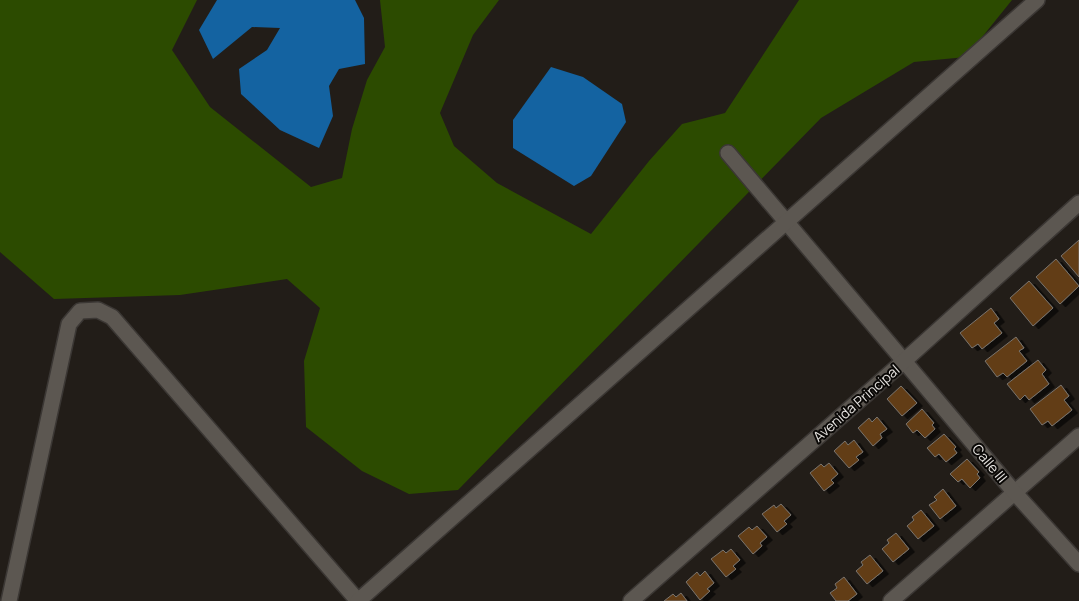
<svg xmlns="http://www.w3.org/2000/svg" width="1079" height="601" font-family="Manrope,sans-serif">
<style>
.green{fill:#2c4b00}
.water{fill:#1463a1}
.building{fill:#623e16;stroke:#7a746e;filter:url(#shadow)}
.lines{fill:none;stroke-linecap:round;stroke-linejoin:round}
.street-casing{stroke:#3b3734;stroke-width:18}
.secondary-casing{stroke:#3b3734;stroke-width:18}
.street{stroke:#5c5751;stroke-width:15}
.secondary{stroke:#5c5751;stroke-width:15}
.labels{text-anchor:middle;dominant-baseline:central;stroke-width:4;stroke-linejoin:round;paint-order:stroke}
.street-label{font-size:14px;fill:#e5e2df;stroke:#0a0806}
</style>
<defs>
<filter id="shadow"><feDropShadow dx="5.5" dy="3" stdDeviation="0" flood-color="#0009"/></filter>
</defs>
<rect width="100%" height="100%" fill="#221d18"/>
<path class="green" d="M0,0H197L172,50L210,107L311,187L342,178L352,129L367,80L385,47L380,0H499L473,35L440,113L454,146L497,183L591,234L649,161L682,124L725,113L799,0H1012L966,57L914,62L821,118L458,490L409,494L362,471L306,427L304,361L320,308L287,279L180,295L54,299L0,252Z"/>
<g class="water">
<path d="M217,0H355L364,18L365,64L339,69L329,86L333,116L319,148L280,130L241,94L239,69L267,50L280,28L252,27L213,59L199,30Z"/>
<path d="M551,67L583,77L622,104L626,122L591,176L574,186L513,148V120Z"/>
</g>
<g class="building">
<path d="M1079,240V277L1061,256Z"/>
<path d="M1056,259L1079,286L1060,304L1036,277Z"/>
<path d="M1029,281L1053,308L1033,326L1010,298Z"/>
<path d="M991,308L999,319L994,323L1002,333L982,349L978,344L972,348L960,333Z"/>
<path d="M1016,337L1024,348L1019,351L1027,361L1007,377L1003,373L997,377L985,361Z"/>
<path d="M1038,360L1046,370L1042,374L1049,384L1029,400L1025,395L1020,400L1007,384Z"/>
<path d="M1061,385L1069,396L1064,400L1072,410L1052,426L1048,421L1042,425L1030,409Z"/>
<path d="M901,386L917,403L902,416L887,399Z"/>
<path d="M922,409L934,423L932,425L935,429L925,438L917,430L913,433L906,424Z"/>
<path d="M877,417L887,429L880,434L882,438L873,446L858,428L869,418L872,422Z"/>
<path d="M944,434L956,447L954,449L957,453L946,462L939,454L935,457L927,448Z"/>
<path d="M854,440L863,452L856,457L859,460L849,468L834,451L845,441L848,445Z"/>
<path d="M967,459L979,472L977,474L980,478L970,488L962,479L958,482L950,474Z"/>
<path d="M829,463L838,474L831,480L834,483L824,491L810,473L821,464L824,467Z"/>
<path d="M943,489L956,506L940,519L929,505L937,500L934,497Z"/>
<path d="M781,504L791,515L784,521L787,524L777,532L762,514L774,505L776,508Z"/>
<path d="M921,510L934,526L918,539L907,526L914,520L912,517Z"/>
<path d="M757,526L767,537L760,543L762,546L753,554L738,536L749,527L752,530Z"/>
<path d="M896,533L909,549L893,562L882,549L889,543L887,540Z"/>
<path d="M731,549L740,560L733,566L736,569L726,577L711,559L723,550L726,553Z"/>
<path d="M870,555L883,571L867,584L856,571L863,565L861,562Z"/>
<path d="M705,571L714,583L707,589L710,591L700,600L686,582L697,572L700,576Z"/>
<path d="M844,577L857,594L848,601H836L830,593L837,588L835,584Z"/>
<path d="M681,593L687,601H664L673,594L676,597Z"/>
</g>
<g class="lines">
<g class="street-casing">
<g id="street">
<path d="M728,153L904,361"/>
<path d="M9,601L69,324L80,311L98,310L112,317L358,601"/>
<path d="M358,601L1037,0"/>
<path d="M891,601L1079,436"/>
</g>
</g>
<g class="secondary-casing">
<g id="secondary">
<path d="M904,361L1015,493L1079,564"/>
<path d="M631,601L904,361L1079,203"/>
</g>
</g>
<use href="#street" class="street"/>
<use href="#secondary" class="secondary"/>
</g>
<g class="labels">
<g class="street-label">
<text transform="translate(856 403) rotate(-41)">Avenida Principal</text>
<text transform="translate(990 463) rotate(50)">Calle III</text>
</g>
</g>
</svg>
